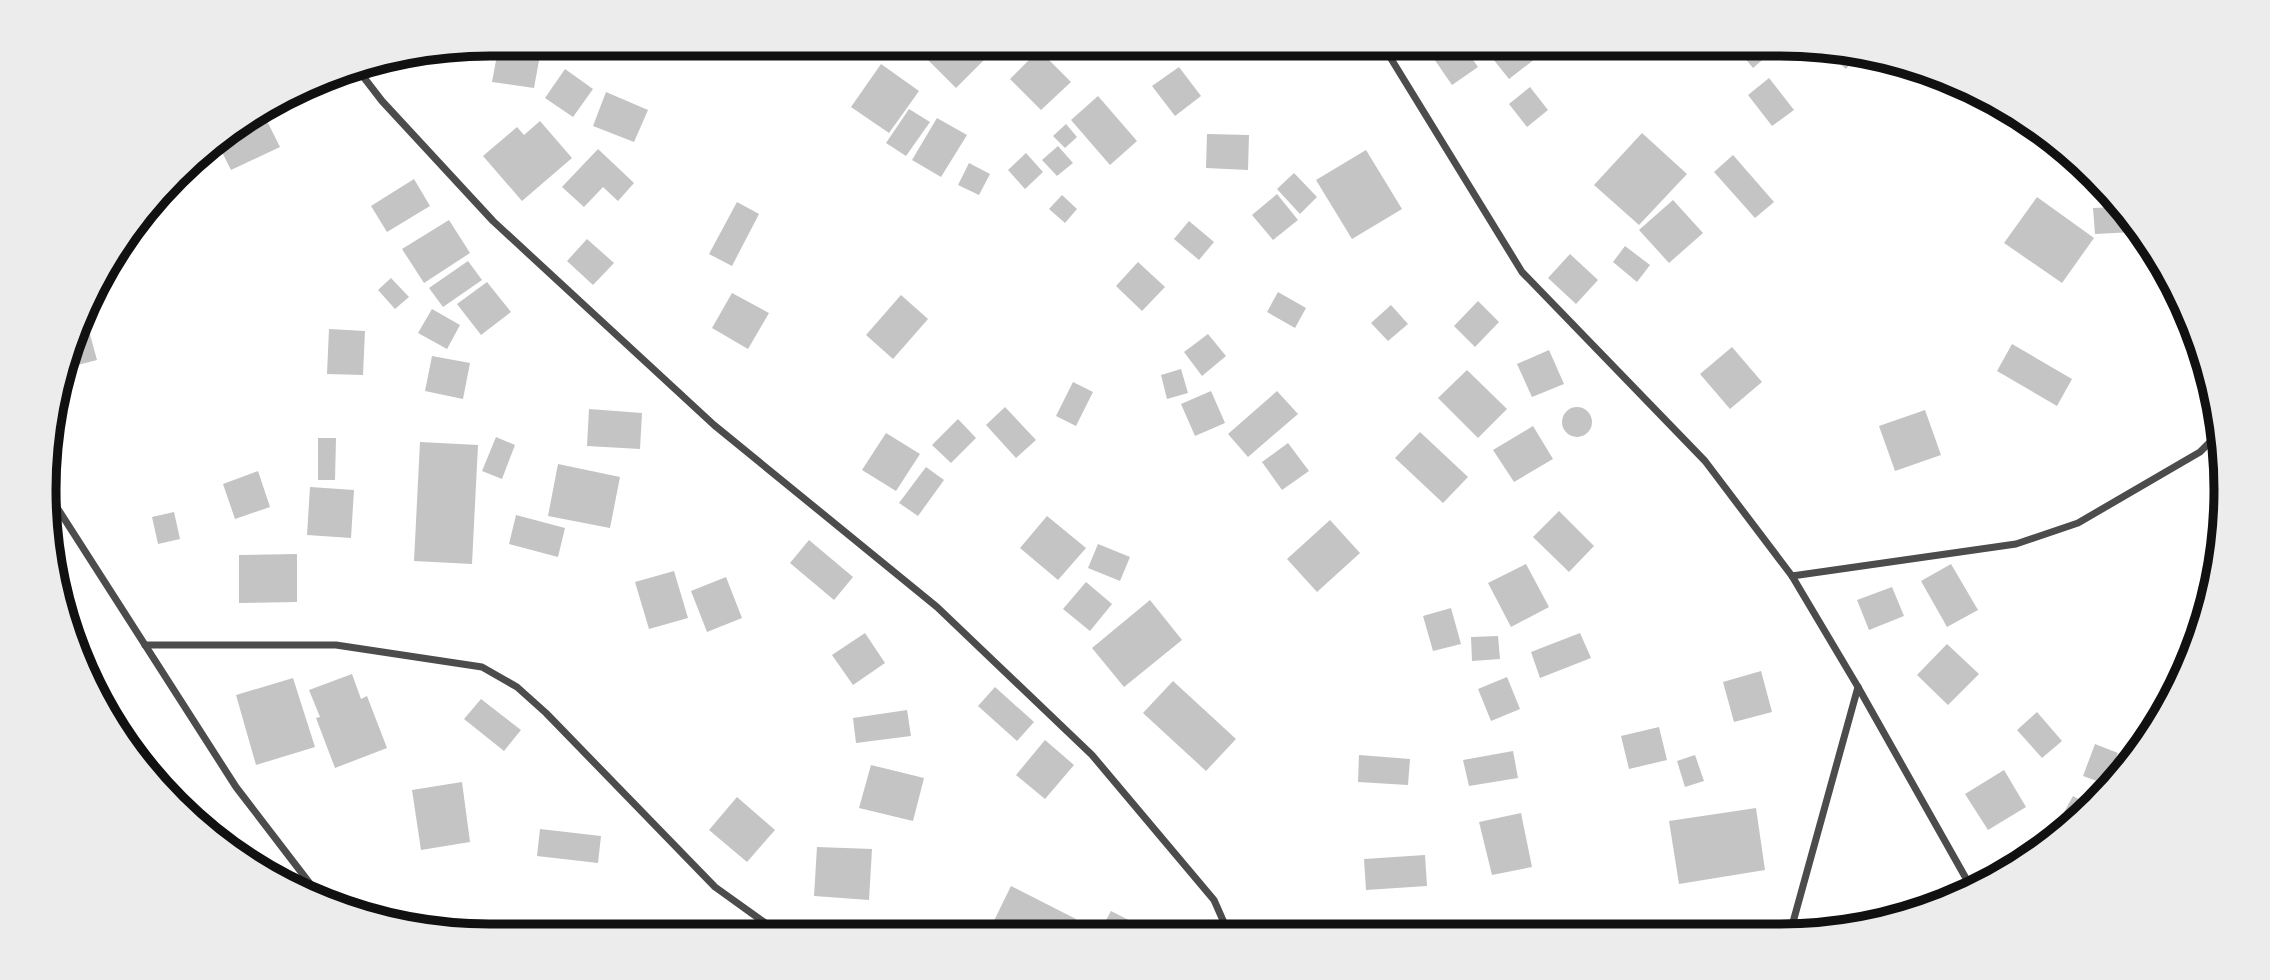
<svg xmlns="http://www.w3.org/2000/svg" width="2270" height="980" font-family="'Source Sans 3',sans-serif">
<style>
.building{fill:#c4c4c4}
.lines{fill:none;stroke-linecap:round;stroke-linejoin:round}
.minor{stroke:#4c4c4c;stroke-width:7}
.rim{fill:none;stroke:#111;stroke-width:9}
</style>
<rect width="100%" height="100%" fill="#fff"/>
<g class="building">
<path d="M499,44H542L534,88L492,82Z"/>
<path d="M942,44H974L987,57L956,88L927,59Z"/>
<path d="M1444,44H1462L1478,67L1452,85L1430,53Z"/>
<path d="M1481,44H1531L1540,55L1509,79Z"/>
<path d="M1622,44H1650L1648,53L1622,46Z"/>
<path d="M1735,44H1781L1753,68L1734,45Z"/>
<path d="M1039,50L1071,82L1041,110L1010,79Z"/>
<path d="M1824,51L1840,54L1857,56L1846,69Z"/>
<path d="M881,64L919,91L889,133L851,107Z"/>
<path d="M1179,67L1201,96L1175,116L1152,86Z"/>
<path d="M565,69L593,89L573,117L545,98Z"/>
<path d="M1769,78L1794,110L1772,126L1748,95Z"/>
<path d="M1530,87L1548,110L1527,127L1509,104Z"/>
<path d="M606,92L648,110L634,142L593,126Z"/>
<path d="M1098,96L1137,141L1110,165L1071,120Z"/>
<path d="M909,109L930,122L906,156L886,143Z"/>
<path d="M264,115L280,147L231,170L217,142Z"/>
<path d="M937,118L967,135L941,177L912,160Z"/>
<path d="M540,121L572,158L522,201L483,156L517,127L524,135Z"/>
<path d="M1066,124L1077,137L1065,148L1053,136Z"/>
<path d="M1642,133L1687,174L1639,225L1594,185Z"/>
<path d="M1207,134L1249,135L1248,170L1206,168Z"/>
<path d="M1058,146L1073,163L1057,176L1042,160Z"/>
<path d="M598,149L634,183L618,201L603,187L584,207L562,187Z"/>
<path d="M1366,150L1402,209L1352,239L1316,180Z"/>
<path d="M1026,153L1043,172L1025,189L1008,170Z"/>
<path d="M1733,155L1774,202L1755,218L1714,172Z"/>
<path d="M969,163L990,174L979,195L958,185Z"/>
<path d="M1294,173L1317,197L1300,214L1277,189Z"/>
<path d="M414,179L430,206L387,232L371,206Z"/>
<path d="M1277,194L1298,220L1273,240L1252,215Z"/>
<path d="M1062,195L1077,209L1065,223L1049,209Z"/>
<path d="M2037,197L2094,238L2062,283L2004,243Z"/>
<path d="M161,198L154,215L148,212L160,198Z"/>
<path d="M1673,200L1703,233L1669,263L1639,230Z"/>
<path d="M737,202L759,214L732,266L709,254Z"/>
<path d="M2115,207L2134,232L2095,234L2093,208Z"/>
<path d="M449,220L470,253L424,283L402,249Z"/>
<path d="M1189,221L1214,242L1199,260L1174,239Z"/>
<path d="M587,239L614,263L593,285L567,261Z"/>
<path d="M1625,246L1650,265L1637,282L1613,262Z"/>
<path d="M1570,254L1598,280L1576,304L1548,278Z"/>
<path d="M468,261L482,280L443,307L429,288Z"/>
<path d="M1138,262L1165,287L1142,311L1116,286Z"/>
<path d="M391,278L409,297L395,309L378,290Z"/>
<path d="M487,282L511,312L481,335L457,304Z"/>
<path d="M1278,292L1306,308L1295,328L1267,312Z"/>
<path d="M732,293L769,313L748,349L712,328Z"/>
<path d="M901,295L928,319L893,359L866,335Z"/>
<path d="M1478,301L1499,322L1475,347L1454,326Z"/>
<path d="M1391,305L1408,324L1388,341L1371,323Z"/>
<path d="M432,309L460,325L447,349L418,333Z"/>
<path d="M85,316L97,360L66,368Z"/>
<path d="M329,329L365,331L363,375L327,374Z"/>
<path d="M1208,334L1226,356L1202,376L1184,352Z"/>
<path d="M2012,344L2072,379L2057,406L1997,371Z"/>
<path d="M1732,347L1762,382L1730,409L1700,374Z"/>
<path d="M1549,350L1564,384L1532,397L1517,364Z"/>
<path d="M432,356L470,363L463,399L425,391Z"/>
<path d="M1181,369L1188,393L1167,399L1161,375Z"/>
<path d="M1467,370L1507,409L1478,438L1438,398Z"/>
<path d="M1073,382L1093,392L1076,426L1056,416Z"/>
<path d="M1211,391L1225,423L1195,436L1181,404Z"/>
<path d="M1277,391L1298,414L1248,457L1228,434Z"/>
<circle cx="1577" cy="422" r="15"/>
<path d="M1005,407L1036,440L1016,458L986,425Z"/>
<path d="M589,409L642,413L640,449L587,446Z"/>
<path d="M1925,410L1941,455L1895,471L1879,426Z"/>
<path d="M958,419L976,438L951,463L932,445Z"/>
<path d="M1533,426L1553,459L1514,482L1493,450Z"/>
<path d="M1420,432L1468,477L1443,503L1395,458Z"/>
<path d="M886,433L920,454L896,491L862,470Z"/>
<path d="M496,437L515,445L502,479L482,471Z"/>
<path d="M318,438H336L335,480H318Z"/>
<path d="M420,442L478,445L472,564L414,561Z"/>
<path d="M1288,443L1309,471L1282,490L1262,462Z"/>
<path d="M558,464L620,477L610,528L548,516Z"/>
<path d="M926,467L944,480L918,516L899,503Z"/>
<path d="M258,471L270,507L235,519L223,484Z"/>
<path d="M310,487L354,490L351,538L307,535Z"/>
<path d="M1559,511L1594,546L1569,572L1533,537Z"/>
<path d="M174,512L180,539L158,544L152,517Z"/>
<path d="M516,515L565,528L558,557L509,544Z"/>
<path d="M1047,516L1086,548L1058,580L1020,548Z"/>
<path d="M1330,520L1360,553L1317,592L1287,559Z"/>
<path d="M809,540L853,577L834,600L790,563Z"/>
<path d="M1098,544L1130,557L1120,581L1088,568Z"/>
<path d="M297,554V602L239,603V555Z"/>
<path d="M1526,564L1549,607L1511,627L1488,583Z"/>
<path d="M1951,564L1978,610L1947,627L1921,581Z"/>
<path d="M674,571L688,618L649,629L635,582Z"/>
<path d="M726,577L742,618L707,632L691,591Z"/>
<path d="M1086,582L1112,604L1090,631L1063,609Z"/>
<path d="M1892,587L1904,616L1869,630L1857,600Z"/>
<path d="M1150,600L1182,640L1124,687L1092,648Z"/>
<path d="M1451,608L1461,644L1433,651L1423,616Z"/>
<path d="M68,609L78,617L73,623L69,611Z"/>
<path d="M865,633L885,663L853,685L832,655Z"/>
<path d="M1580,633L1591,658L1540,678L1531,652Z"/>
<path d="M1498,636L1500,659L1472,661L1471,637Z"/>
<path d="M1947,644L1979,674L1948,705L1917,675Z"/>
<path d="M1761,671L1772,712L1734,722L1723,682Z"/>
<path d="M352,674L361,699L367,696L387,748L335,768L316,718L320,717L309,690Z"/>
<path d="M1507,677L1520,709L1491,721L1478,689Z"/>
<path d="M293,678L315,747L256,765L236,695Z"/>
<path d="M1173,681L1236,739L1206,771L1143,713Z"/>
<path d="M995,687L1034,722L1017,741L978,706Z"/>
<path d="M481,699L521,730L504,751L464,719Z"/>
<path d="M907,710L911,736L856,743L853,718Z"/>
<path d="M2037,712L2062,741L2042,758L2017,730Z"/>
<path d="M1659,727L1667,760L1629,769L1621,736Z"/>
<path d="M2147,728L2155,731L2151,738L2137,754Z"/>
<path d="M1045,740L1074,765L1045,799L1016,775Z"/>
<path d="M2095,744L2118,753L2105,784L2083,776Z"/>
<path d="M1513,751L1518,778L1469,786L1463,760Z"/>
<path d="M1359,755L1410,759L1408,785L1358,782Z"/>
<path d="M1695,755L1704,781L1685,787L1677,761Z"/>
<path d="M871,765L924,778L913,821L859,808Z"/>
<path d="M2004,770L2026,807L1988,830L1965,794Z"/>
<path d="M462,782L470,842L421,850L412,790Z"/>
<path d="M2073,796L2091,806L2074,826L2067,830L2057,825Z"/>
<path d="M737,797L775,830L747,862L709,830Z"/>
<path d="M1756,808L1765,870L1679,884L1669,821Z"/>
<path d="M1521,813L1532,867L1492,875L1479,822Z"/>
<path d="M540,829L601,836L598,863L537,856Z"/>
<path d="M817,847L872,849L869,900L814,896Z"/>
<path d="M1425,855L1427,886L1366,890L1364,859Z"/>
<path d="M1011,886L1076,919L1068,935H987Z"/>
<path d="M1903,901H1929V908L1903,915Z"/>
<path d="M1111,911L1156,934L1098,935Z"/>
<path d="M519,920L556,921L555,936H518Z"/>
</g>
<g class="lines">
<g class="minor">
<path d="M1382,44L1522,272L1705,461L1792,576L1858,687L1972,889"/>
<path d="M355,66L382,101L493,221L714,425L937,607L1092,755L1214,900L1229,934"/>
<path d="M49,495L236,787L321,898"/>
<path d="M1792,576L2016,544L2078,523L2200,452L2218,434"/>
<path d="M145,645H336L482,667L517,687L546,713L715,887L782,935"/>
<path d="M1790,933L1858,687"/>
</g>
</g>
<path d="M0 0H2270V980H0ZM490 56H1780A434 434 0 0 1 2214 490V490A434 434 0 0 1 1780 924H490A434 434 0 0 1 56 490V490A434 434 0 0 1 490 56Z" fill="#ececec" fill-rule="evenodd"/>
<path class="rim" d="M490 56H1780A434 434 0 0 1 2214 490V490A434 434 0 0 1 1780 924H490A434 434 0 0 1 56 490V490A434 434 0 0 1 490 56Z"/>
</svg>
